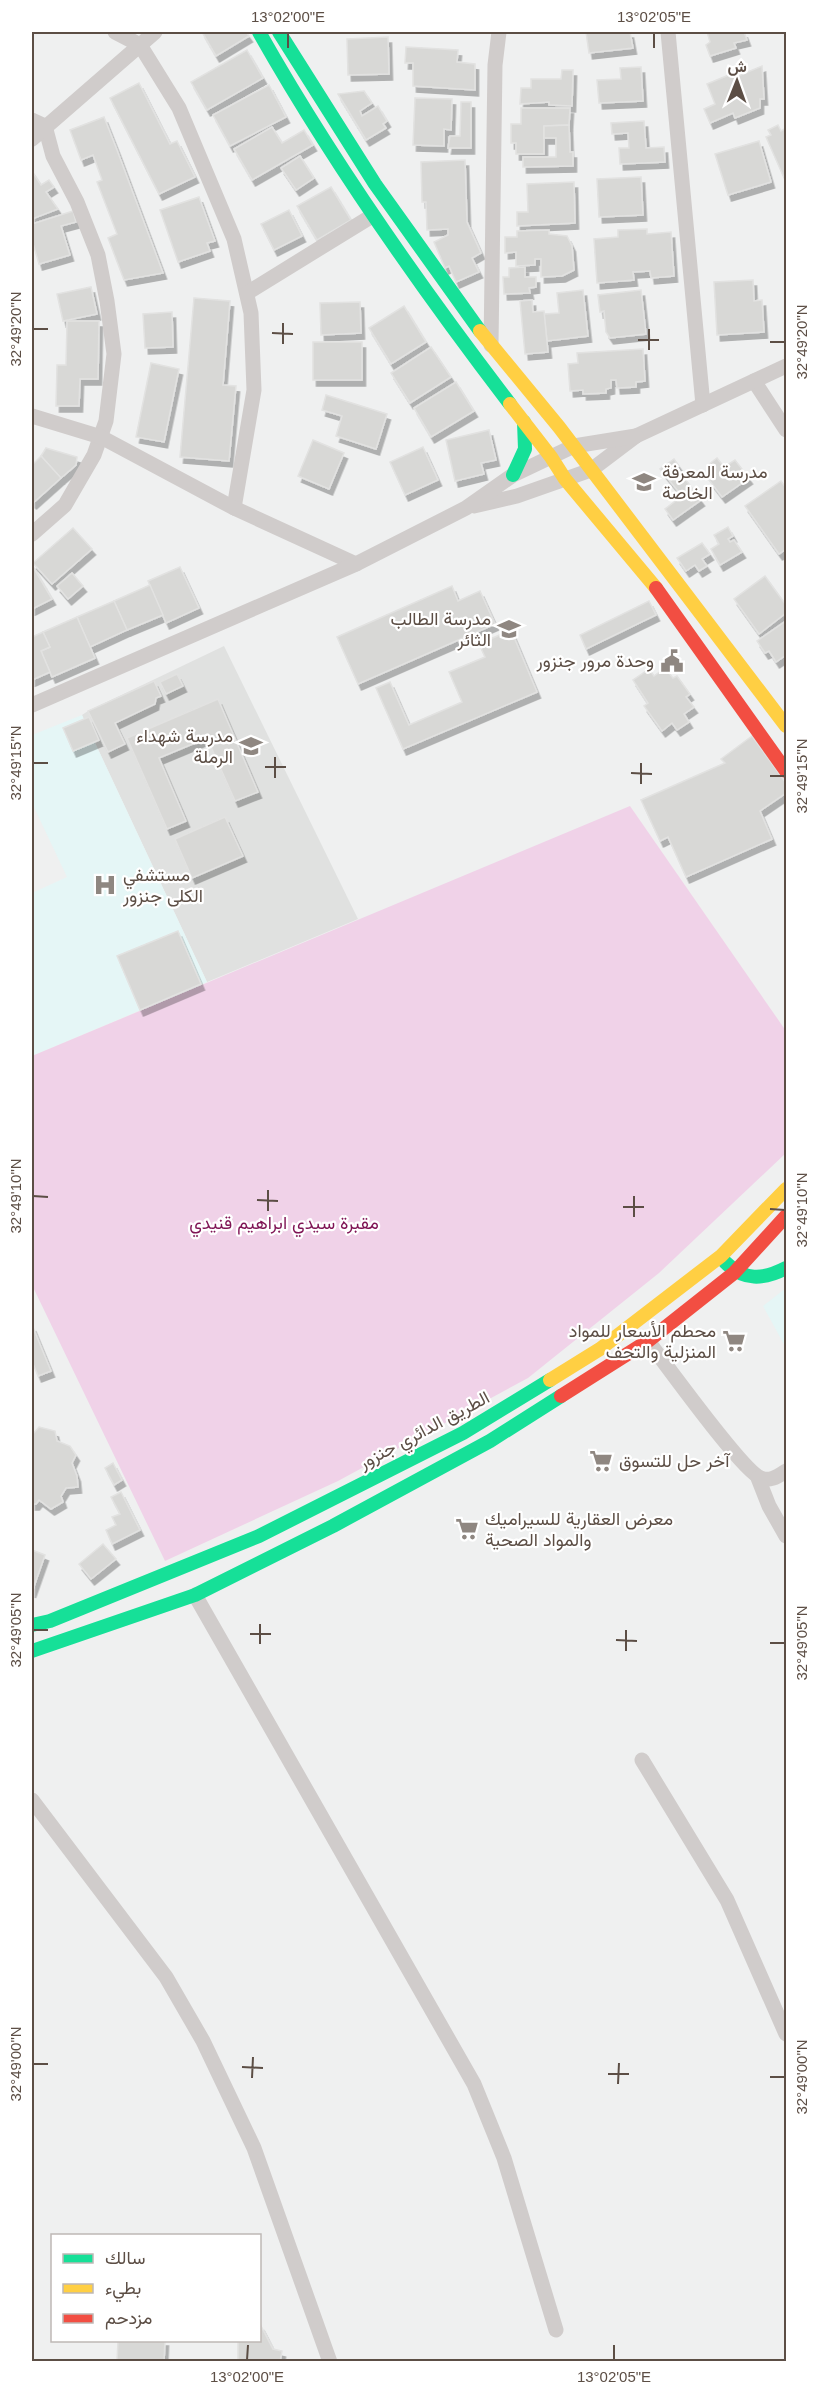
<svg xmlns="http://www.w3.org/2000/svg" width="818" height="2393" font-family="Helvetica,Vazirmatn,sans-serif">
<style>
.education{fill:#e0e1e0}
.medical{fill:#e5f6f6}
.green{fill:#f0d2e8}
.building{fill:#d8d8d6;stroke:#e2e2e1;stroke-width:1.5;filter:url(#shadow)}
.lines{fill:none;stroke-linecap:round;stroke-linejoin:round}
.street{stroke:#d0cccb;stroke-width:15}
.fast{stroke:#16e098;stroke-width:14}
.slow{stroke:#ffcf43;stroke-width:14}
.jam{stroke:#f24e42;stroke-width:14}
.ticks{fill:none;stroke:#5c4e45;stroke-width:2}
.labels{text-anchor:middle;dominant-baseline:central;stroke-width:4.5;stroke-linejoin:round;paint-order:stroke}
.poi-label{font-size:18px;fill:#5c4e45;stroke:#fff;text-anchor:start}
.park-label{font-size:18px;fill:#7f1455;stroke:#fff}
.street-label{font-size:18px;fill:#5c4e45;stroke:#fff}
.neatline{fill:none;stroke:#5c4e45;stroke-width:2}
.ticks-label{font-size:15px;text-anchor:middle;fill:#5c4e45}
</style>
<defs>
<filter id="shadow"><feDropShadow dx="3.5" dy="6" stdDeviation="0" flood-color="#0004"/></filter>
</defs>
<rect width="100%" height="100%" fill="#eff0f0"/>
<path class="education" d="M224,646L358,919L207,982L82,715L88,711Z"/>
<g class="medical">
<path d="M82,715L207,982L32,1056V893L67,877L32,803V735Z"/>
<path d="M786,1288V1348L763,1306Z"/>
</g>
<path class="green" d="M630,806L786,1031V1153L659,1273L528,1378L338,1481L165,1561L32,1285V1056Z"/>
<g class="building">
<path d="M202,32H246L249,36L216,56Z"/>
<path d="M586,32H630L633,48L589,53Z"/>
<path d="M707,32H744L747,40L734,43L736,48L710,56L706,45L710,42Z"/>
<path d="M388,37L389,74L348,75L347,39Z"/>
<path d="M406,47L458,50L457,62L475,64V90L413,86V63H405Z"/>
<path d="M247,50L263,78L207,110L191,82Z"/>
<path d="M762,66L764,99H760V108L735,118L733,113L710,123L704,109L715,104L707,84L736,72L738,76Z"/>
<path d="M641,67L643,101L599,103L597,80L621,79L620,68Z"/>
<path d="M562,70H573L572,106L549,105V102L520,104L521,88H531V79H561Z"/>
<path d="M139,83L170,144L177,141L195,177L159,194L110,98Z"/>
<path d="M269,85L286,117L230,146L213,115Z"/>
<path d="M364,91L372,103L360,111L362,116L378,106L387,121L383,124L386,128L366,140L338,94Z"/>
<path d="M415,98L452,99L451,130L444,129V146L413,145Z"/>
<path d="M461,102H471V148H448L450,136H460Z"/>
<path d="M521,108H570L569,125L544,126V154H516V143H511V124H521Z"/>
<path d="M104,117L117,150L163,273L124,280L108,238L117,234L97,182L102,180L93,155L81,160L70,130Z"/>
<path d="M644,121L646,148L664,147L665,162L620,164L619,148H629L628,133L612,134L611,123Z"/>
<path d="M569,125L570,152H573V166L523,167V157H556V138H544V126Z"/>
<path d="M778,125L781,131L786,128L785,180L766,137L771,135L768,130Z"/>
<path d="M272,127L282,143L304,130L313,145L252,180L234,149Z"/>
<path d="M759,141L771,182L728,195L715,154Z"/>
<path d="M300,156L314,178L296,190L281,168Z"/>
<path d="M465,160L467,222L481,253L472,258L479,272L456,282L449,266L445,268L434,242L448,235V229L427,230L426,202H422L421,162Z"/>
<path d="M32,171L41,185L49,180L54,187L46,192L58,209L32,219Z"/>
<path d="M641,177L643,215L599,217L597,179Z"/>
<path d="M574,182L575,223L517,226V212H528L527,184Z"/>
<path d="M331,187L351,220L317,240L297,206Z"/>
<path d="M199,197L215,241L207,243L210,251L178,262L160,210Z"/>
<path d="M289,210L302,236L274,250L261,224Z"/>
<path d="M73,211L76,222L61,226L70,255L39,264L32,240V224Z"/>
<path d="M647,229V234L671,232L674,276L651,278L650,271L633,272L634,280L597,283L594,239L618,237V230Z"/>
<path d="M549,230V234L567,236L572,246L574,270L562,276L541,277V259H535V265L516,266V252L505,253V237H517V231Z"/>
<path d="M525,267V277H536V287L529,288L530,293L504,294L503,277H509V268Z"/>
<path d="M753,280L754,301L762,300L764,332L717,335L714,282Z"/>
<path d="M91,287L97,314L63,321L57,294Z"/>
<path d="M583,290L588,336L547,341L544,314L559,313L557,293Z"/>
<path d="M641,290L646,334L610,338L606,332L604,311L600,312L598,295Z"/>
<path d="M194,298L230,301L223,385L236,386L229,461L180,457Z"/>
<path d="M532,300L533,312L544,311L548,352L525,354L520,301Z"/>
<path d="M360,302L361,333L321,335L320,303Z"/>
<path d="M404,306L426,342L391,364L369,328Z"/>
<path d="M172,312L173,347L145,348L143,314Z"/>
<path d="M67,321H99L98,379H80L79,406H56L57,365H66Z"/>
<rect x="313" y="342" width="49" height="38"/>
<path d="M431,347L451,377L410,403L391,373Z"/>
<path d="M643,349L645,381L636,382V387L617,388L616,380H611V388L606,389V393L583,394V390L570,391L568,364L578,363L577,353Z"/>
<path d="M151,363L179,369L164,442L136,437Z"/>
<path d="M456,382L474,411L431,437L414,408Z"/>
<path d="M326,395L387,414L376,449L336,436L342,416L322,410Z"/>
<path d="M489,430L496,460L481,463L484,474L455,481L446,440Z"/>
<path d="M313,440L344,453L329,489L298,476Z"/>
<path d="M423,447L438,480L405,495L390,462Z"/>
<path d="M46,448L77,457L76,465L61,478L41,456Z"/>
<path d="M41,456L61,478L33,503L32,502V465Z"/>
<path d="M717,458L724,467L735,460L749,478L722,497L709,480L715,475L708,465Z"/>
<path d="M674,459L679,466L677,468L701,500L673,520L665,509L678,499L675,494L678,491L660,469Z"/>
<path d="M781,481L786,488V549L779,554L745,506Z"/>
<path d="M728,527L733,536L728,539L730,542L734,540L742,552L720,565L711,549L719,544L714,535Z"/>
<path d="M73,528L92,549L52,584L33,563Z"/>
<path d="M702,543L710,554L702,559L707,566L699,571L695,565L686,571L677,558Z"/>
<path d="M32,565L52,599L32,609Z"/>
<path d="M180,567L199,608L166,623L148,581Z"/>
<path d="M72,573L83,586L68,599L57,586Z"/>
<path d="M765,576L786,605V613L759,634L734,599Z"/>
<path d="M150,585L163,615L127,630L114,601Z"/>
<path d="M452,586L458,601L480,591L495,624L358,684L337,637Z"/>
<path d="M114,601L127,630L90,647L77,617Z"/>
<path d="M649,601L656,615L586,649L580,635Z"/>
<path d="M77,617L95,658L52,677L41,651L50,647L43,632Z"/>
<path d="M786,621V655L776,662L769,651L765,653L757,641Z"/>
<path d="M511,630L537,692L403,749L376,688L390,682L409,725L462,702L449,672L485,657L479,644Z"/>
<path d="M43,632L50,647L41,651L50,672L32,680V637Z"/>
<path d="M665,668L673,678L677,676L690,694L686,697L694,707L684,714L689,722L677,730L672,723L662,731L644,706L648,703L633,680L649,669L654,676Z"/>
<path d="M177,674L183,686L166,694L160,682Z"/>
<path d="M154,681L161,696L156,698L155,704L115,723L125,744L108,752L88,711Z"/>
<path d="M218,699L258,792L235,801L207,738L159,758L186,821L167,829L127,738Z"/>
<path d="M89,717L99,740L73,751L63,728Z"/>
<path d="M752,736L786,783V793L760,811L772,839L686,877L668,837L660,841L641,800L725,763L721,759Z"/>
<path d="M225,817L243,856L192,878L175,839Z"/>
<path d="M178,931L201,984L140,1010L117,956Z"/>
<path d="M32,1325L51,1371L38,1376L32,1361Z"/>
<path d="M39,1427L55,1431L57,1441L70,1446L76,1455L72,1463L77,1476L78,1487L66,1488L61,1496L63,1502L51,1509L39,1500L36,1504H32V1435Z"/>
<path d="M113,1463L122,1480L114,1485L105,1468Z"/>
<path d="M121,1492L140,1530L112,1544L106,1530L116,1525L112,1517L120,1514L111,1497Z"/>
<path d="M103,1544L116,1559L91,1579L79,1564Z"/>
<path d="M32,1550L45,1555L32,1592Z"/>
<path d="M260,2324L273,2349L282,2351L280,2362H238V2340H260Z"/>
<path d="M118,2340H165L164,2362H117Z"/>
</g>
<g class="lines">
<g class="street">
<path d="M115,32L140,45L179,108L234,239L251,313L254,390L234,508"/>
<path d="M668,32L703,405"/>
<path d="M32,120L45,126L53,156L77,202L98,255L107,301L114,354L106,421L94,455L65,505L32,534"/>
<path d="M32,139L155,32"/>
<path d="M247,293L372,216"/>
<path d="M491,345L495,65L499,32"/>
<path d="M754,381L786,430"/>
<path d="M32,416L101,437L234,508L356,564"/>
<path d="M474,506L517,496L591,470L636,436L786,366"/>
<path d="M32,705L356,564L466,508L513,475L574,446L636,436"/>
<path d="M648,1341C665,1363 743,1472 761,1478C770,1482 778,1476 786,1471"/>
<path d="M758,1478L769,1506L786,1536"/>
<path d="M195,1595L474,2084L504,2158L556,2330"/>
<path d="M642,1760L727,1900L786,2034"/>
<path d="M32,1800L166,1977L203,2041L254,2148L330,2362"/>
</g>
<g class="fast">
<path d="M259,32C333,163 419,285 510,404"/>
<path d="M279,32L375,184L480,331"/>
<path d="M513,475L525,449L524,422"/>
<path d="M725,1262C744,1281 763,1280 786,1268"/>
<path d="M32,1625L50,1621L259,1536L463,1433L550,1380"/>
<path d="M32,1651L195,1595L333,1526L490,1441L561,1396"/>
</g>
<g class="slow">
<path d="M480,331L559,427L786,726"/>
<path d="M510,404L551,457L565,479L656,588"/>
<path d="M550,1380L600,1349L721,1256L786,1189"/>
</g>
<g class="jam">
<path d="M656,588L786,771"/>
<path d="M561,1396L648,1341L734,1273L786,1216"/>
</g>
</g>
<path class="ticks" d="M288,48V33M654,48V33M33,329H48M272,333L293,334M638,340H659M770,342H785M283,344V323M649,350V329M33,763H48M265,767H286M631,773L652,774M770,776H785M275,778V757M641,784V763M33,1196L48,1197M257,1200L278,1201M623,1207H644M770,1209L785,1210M268,1211V1190M634,1217V1196M33,1630H48M250,1634H271M616,1640L637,1641M770,1643H785M260,1644V1624M626,1651V1630M33,2064H48M242,2067L263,2068M608,2074H629M770,2077H785M252,2078L253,2057M618,2084L619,2063M247,2360L248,2345M614,2360V2345"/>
<defs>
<g id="school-bare" transform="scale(1.8)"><path d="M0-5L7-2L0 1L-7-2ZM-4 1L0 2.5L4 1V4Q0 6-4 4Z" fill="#8f8781" stroke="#fff" stroke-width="2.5" paint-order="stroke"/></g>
<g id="civic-bare" transform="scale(1.8)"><path d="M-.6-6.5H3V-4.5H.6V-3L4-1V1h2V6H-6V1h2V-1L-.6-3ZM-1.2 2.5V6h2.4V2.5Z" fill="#8f8781" stroke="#fff" stroke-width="2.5" paint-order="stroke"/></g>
<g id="hospital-bare" transform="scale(1.8)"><path d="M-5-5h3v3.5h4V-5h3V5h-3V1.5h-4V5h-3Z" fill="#8f8781" stroke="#fff" stroke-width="2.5" paint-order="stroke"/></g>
<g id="supermarket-bare" transform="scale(1.8)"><path d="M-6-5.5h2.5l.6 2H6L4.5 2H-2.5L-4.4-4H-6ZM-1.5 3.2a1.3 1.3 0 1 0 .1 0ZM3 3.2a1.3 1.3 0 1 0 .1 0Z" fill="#8f8781" stroke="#fff" stroke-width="2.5" paint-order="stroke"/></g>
</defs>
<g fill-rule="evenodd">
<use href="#school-bare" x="644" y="482"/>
<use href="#school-bare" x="509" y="629"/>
<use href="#civic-bare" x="672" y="661"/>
<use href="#school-bare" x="251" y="746"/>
<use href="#hospital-bare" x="105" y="885"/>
<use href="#supermarket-bare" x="734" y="1341"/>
<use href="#supermarket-bare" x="601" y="1461"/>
<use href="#supermarket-bare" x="467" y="1529"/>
</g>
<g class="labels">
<g class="poi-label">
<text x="662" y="472">مدرسة المعرفة<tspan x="662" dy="21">الخاصة</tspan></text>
<text x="491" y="619" text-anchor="end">مدرسة الطالب<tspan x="491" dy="21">الثائر</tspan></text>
<text x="654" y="661" text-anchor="end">وحدة مرور جنزور</text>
<text x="233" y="736" text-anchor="end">مدرسة شهداء<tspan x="233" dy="21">الرملة</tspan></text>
<text x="123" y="875">مستشفي<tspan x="123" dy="21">الكلى جنزور</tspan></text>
<text x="716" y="1331" text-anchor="end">محطم الأسعار للمواد<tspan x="716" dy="21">المنزلية والتحف</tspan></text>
<text x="619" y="1461">آخر حل للتسوق</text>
<text x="485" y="1519">معرض العقارية للسيراميك<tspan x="485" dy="21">والمواد الصحية</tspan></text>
</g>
<g class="park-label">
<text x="284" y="1223">مقبرة سيدي ابراهيم قنيدي</text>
</g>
<g class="street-label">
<text transform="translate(424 1430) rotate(-28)">الطريق الدائري جنزور</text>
</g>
</g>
<rect width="818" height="2393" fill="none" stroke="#ffffff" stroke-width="66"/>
<rect x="51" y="2234" width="210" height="108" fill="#ffffff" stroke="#beb8b5" stroke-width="1.5"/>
<rect x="63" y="2254" width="30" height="9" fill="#16e098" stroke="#beb8b5" stroke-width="1.5"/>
<text x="105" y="2264" font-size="18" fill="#5c4e45">سالك</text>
<rect x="63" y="2284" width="30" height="9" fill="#ffcf43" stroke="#beb8b5" stroke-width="1.5"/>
<text x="105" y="2294" font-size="18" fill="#5c4e45">بطيء</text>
<rect x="63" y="2314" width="30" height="9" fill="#f24e42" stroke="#beb8b5" stroke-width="1.5"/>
<text x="105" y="2324" font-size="18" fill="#5c4e45">مزدحم</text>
<g transform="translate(737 81) rotate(1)" stroke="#ffffff" stroke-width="4.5" paint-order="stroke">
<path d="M0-4.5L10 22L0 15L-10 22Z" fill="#5c4e45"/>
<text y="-9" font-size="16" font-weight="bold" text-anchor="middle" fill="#5c4e45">ش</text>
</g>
<rect x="33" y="33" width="752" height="2327" class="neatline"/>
<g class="ticks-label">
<text x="288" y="22">13°02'00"E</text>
<text x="654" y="22">13°02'05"E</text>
<text transform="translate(16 329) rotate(-90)" y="5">32°49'20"N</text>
<text transform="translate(802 342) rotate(-90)" y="5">32°49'20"N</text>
<text transform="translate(16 763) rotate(-90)" y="5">32°49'15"N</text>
<text transform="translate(802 776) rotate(-90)" y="5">32°49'15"N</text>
<text transform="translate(16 1196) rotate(-90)" y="5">32°49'10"N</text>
<text transform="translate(802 1210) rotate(-90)" y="5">32°49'10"N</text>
<text transform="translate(16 1630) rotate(-90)" y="5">32°49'05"N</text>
<text transform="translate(802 1643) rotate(-90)" y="5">32°49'05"N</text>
<text transform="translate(16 2064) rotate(-90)" y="5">32°49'00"N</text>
<text transform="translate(802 2077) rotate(-90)" y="5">32°49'00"N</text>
<text x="247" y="2382">13°02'00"E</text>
<text x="614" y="2382">13°02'05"E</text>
</g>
</svg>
